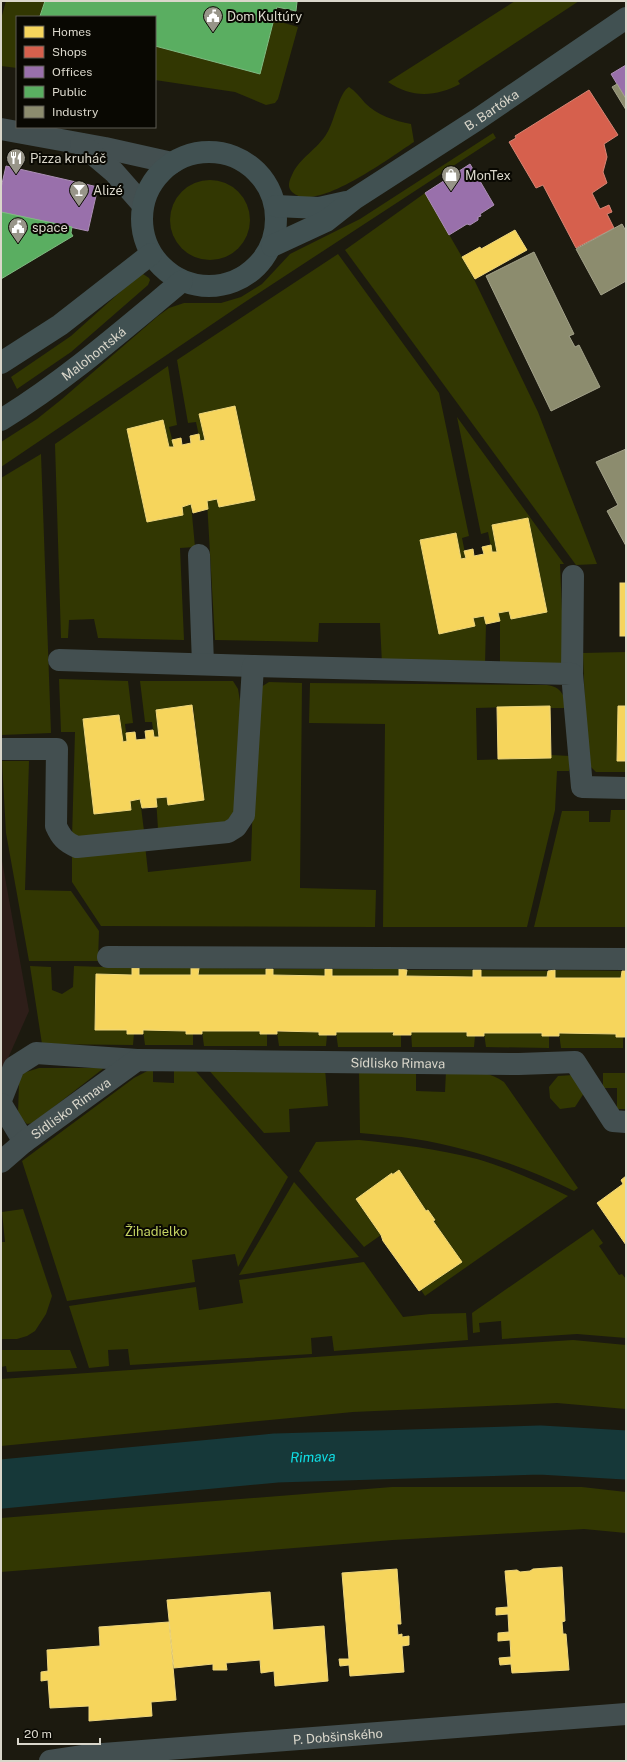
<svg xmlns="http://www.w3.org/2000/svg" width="627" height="1762" font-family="'Public Sans',sans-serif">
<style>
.education{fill:#2e1e19}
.green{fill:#323702}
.homes{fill:#f6d55c;stroke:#eed67d}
.shops{fill:#d6604d;stroke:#d78473}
.offices{fill:#9970ab;stroke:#ac8fb5}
.public{fill:#5aae61;stroke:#80ba81}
.industry{fill:#8c8c6e;stroke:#a3a28a}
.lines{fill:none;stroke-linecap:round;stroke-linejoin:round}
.river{stroke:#163839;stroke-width:49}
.minor{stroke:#434f50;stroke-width:22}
.secondary{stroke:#415152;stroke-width:22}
.labels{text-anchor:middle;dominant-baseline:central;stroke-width:4;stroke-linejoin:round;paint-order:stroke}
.poi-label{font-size:13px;fill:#dad7cb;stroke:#090802;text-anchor:start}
.street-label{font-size:13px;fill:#dad7cb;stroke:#090802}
.park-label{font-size:13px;fill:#c4d262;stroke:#090802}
.water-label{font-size:14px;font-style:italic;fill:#10dee5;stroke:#090802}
</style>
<rect width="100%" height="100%" fill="#1c1a0f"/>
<path class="education" d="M1,855L29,1011L1,1074Z"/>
<g class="green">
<path d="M6,1H45L40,16L43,17H17V68L1,66V19Z"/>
<path d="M515,1H579L459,80L458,81L460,84C436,97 411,98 388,82Z"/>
<path d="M274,20L298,27L278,99L275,103L266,105L235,92L155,80V46L259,74Z"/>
<path d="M349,87C355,91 360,97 365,103C377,115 395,121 411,124L414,142C393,155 315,215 292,192C287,187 289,181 292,175C299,158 318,149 327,133C334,123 339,92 349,87Z"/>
<path d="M493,133L496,138L242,304L1,467V442L37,419L62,399L158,316L169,308L184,303H221L241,297L262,284L290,254L360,219Z"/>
<circle cx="210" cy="220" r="40"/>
<path d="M425,193L469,269L538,412L597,564L576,565L345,250Z"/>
<path d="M338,254L439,393L469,536L462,538L466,558L461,559L456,533L420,540L439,634L475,626L473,618L484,616L486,624L485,665L382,664L380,623H319L318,642L215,640L207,501L217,499H255L235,406L199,414L205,440L200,441L196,422L188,423L177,360Z"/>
<path d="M143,274L149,278L150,280L148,285L71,352L17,389L11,377L71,336L138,276Z"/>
<path d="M168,366L177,425L169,427L174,447H169L163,421L127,429L147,522L183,515L182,507L191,504L195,547L180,548L184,640L98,638L94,619L69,620L68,638H61L55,444Z"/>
<path d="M457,417L564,564H560L564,657L562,664L500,665V621L498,613L509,611L511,619L547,611L528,518L492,525L497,552H492L488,532L481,534Z"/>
<path d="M41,454L51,733L1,735V478Z"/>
<path d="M626,652V706H618L617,761H626V772H596L587,763L583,653Z"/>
<path d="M59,679L128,681L133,723L125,724L127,741L123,742L119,715L83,719L94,814L131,810L130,801L140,799L144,831L72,838L75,732H61Z"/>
<path d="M140,681H233L238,689L240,701L238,810L227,822L158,829L156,798L167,797L168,805L204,800L193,706L156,710L159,737H154L152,722H145Z"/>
<path d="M269,682L302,683L300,888L376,890L375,927L101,926L72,882V852L145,845L148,872L251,861L256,696L261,687Z"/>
<path d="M310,683L547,685C561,687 565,695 566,708H550V706L476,708L477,760L551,758V755L570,756L569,771H557L555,810L527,927H383L385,724L309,723Z"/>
<path d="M2,761H29L25,890L71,891L99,931L98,961H29L6,833Z"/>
<path d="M611,810H626V927H534L562,811H589V822H610Z"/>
<path d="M30,966L51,967L52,990L62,994L73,987L74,966L132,968V975H96L95,1030H127V1034L134,1033L133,1045L42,1044Z"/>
<rect x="139" y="968" width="52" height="7"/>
<path d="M199,968L266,969V975H198Z"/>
<path d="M273,969H325V976L273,975Z"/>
<rect x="332" y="969" width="67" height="7"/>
<path d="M407,970H473V977L406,976Z"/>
<path d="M481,970L548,971L547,977H481Z"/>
<path d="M555,970L622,971L621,978H555Z"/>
<path d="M143,1030L186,1031V1034H193V1045H145Z"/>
<path d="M202,1031H260V1034H267V1046H204Z"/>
<path d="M277,1032H319V1035H327L326,1046H279Z"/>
<path d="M336,1032H394V1035H401V1047H338Z"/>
<path d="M411,1032H467L475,1036L474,1047H412Z"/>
<path d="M484,1033H542L549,1036V1048L486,1047Z"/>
<path d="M559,1033L616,1034L623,1037V1048H561Z"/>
<path d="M39,1068H104L33,1123L27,1124L18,1115L19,1082L23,1073Z"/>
<path d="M153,1068V1082L174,1083V1068H193L288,1177L238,1267L235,1254L192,1260L195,1282L67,1301L22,1161L134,1078Z"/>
<path d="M207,1068L325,1069L328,1106L289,1109L290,1132L264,1133Z"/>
<path d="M359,1070L416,1071V1091L445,1092L446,1071C467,1071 486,1069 504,1082L578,1188L574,1191C524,1166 470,1148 415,1139C397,1136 378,1135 360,1133Z"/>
<path d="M603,1073H626V1109H617V1088H603Z"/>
<path d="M573,1075L584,1093L575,1107L560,1109L550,1098L549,1087L558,1076Z"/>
<path d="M359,1140C399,1144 438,1149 477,1159C508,1168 539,1182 568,1196L425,1296L421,1290L461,1262L433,1221L435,1220L428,1210L426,1211L399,1170L392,1175L391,1174L356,1199L381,1235L364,1247L299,1171L316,1142Z"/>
<path d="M294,1182L359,1257L239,1275Z"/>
<path d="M23,1209L52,1296L46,1314L35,1331L27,1336L17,1339H1V1242H5L2,1212Z"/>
<path d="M593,1229L603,1243L599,1246L619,1275L622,1274L626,1279V1338L577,1334L502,1339L501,1321L479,1323L480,1332L473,1333L472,1313Z"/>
<path d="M364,1262L403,1317L430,1314L466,1313L468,1340L334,1351L332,1336L311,1338L312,1354L130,1365L128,1349L108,1350L109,1366L89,1368L69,1306L196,1287L199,1310L243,1303L239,1280Z"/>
<path d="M573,1340L626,1345V1409L557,1403L353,1412L1,1446V1379L402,1351Z"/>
<path d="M1,1350H70L77,1368L7,1372L6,1366L1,1367Z"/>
<path d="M392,1487H582L626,1492V1533L584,1529L393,1540L1,1572V1518Z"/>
</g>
<g class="homes">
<path d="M515,230L527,250L475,279L462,257L480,247L481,249Z"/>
<path d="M235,406L255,500L219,507L217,499L207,501L208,509L193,513L191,504L182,507L183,515L147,522L127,429L163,420L169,447H174L172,440L181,438L182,445L191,443L190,436L199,434L200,441L205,440L199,414Z"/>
<path d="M528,518L547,612L511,619L509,611L498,613L500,621L486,624L484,616L473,618L475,626L439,634L420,540L456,533L461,559L466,558L464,551L473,549L474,556L484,554L482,547L491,545L492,552H497L492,525Z"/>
<rect x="620" y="583" width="6" height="53"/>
<path d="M192,705L204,800L168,805L167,797L156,798L157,807L142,808L140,799L130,801L131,810L94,814L83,719L119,715L123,742L127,741L126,733L135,732L136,740L146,739L145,731L153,730L154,737H159L156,710Z"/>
<path d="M550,706L551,758L498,759L497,707Z"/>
<path d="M618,706H626V761H617Z"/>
<path d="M132,968H139V975H191V968H199L198,975H266V969H273V975L325,976V969H332V976H399V969L407,970L406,976L473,977V970H481V977H547L548,971L555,970V978H621L622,971H626V1037H616V1034L559,1033V1036H542V1033H484V1036H467V1032H411V1035H393L394,1032H336V1035H319V1032L277,1031V1034H260V1031H202V1034H186V1031L143,1030V1034H127V1030H95L96,974L132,975Z"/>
<path d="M399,1170L426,1211L428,1210L435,1220L433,1221L462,1262L419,1291L383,1241L381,1235L356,1199L392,1173V1175Z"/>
<path d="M626,1176V1245L597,1203L623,1184L621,1180Z"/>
<path d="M562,1567L565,1621L562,1622L563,1634H566L569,1670L512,1673L511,1664L500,1665L499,1658L511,1657L510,1640L498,1641V1633L509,1632L508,1614L496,1615V1608L508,1607L505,1571L517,1570L520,1572L530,1571L533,1569Z"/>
<path d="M397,1569L401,1624H397L398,1635L402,1634V1637L409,1636V1645L402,1646L404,1672L350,1676L349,1665L340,1666L339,1659H349L342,1573Z"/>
<path d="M270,1592L273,1630L324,1626L328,1681L275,1686L274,1671L261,1673L260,1660L226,1663L227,1670H213V1664L174,1668L167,1600Z"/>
<path d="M169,1622L176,1700L151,1702L152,1716L89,1721V1706L50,1708L48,1680L41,1681V1672L48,1671L47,1650L100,1646L99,1627Z"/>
</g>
<path class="shops" d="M589,90L618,135L604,144L607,157L603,172L607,183L592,193L600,209L609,205L612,212L607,214L614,228L576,248L543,185L536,188L509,142L516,138L515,136Z"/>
<g class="offices">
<path d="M626,65V99L611,74Z"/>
<path d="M470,164L494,205L480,214L481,216L478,217V220L470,225L467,224L449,235L425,193Z"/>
<path d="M6,166L98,187L88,231L1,212V188Z"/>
</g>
<g class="public">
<path d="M45,1H293L297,2L296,11L277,7L260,74L155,46V17H43L40,16Z"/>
<path d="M1,212L72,227L71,233L73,236L1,279Z"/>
</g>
<g class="industry">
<path d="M617,84L626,99V110L612,87Z"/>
<path d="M622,224L626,231V281L601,295L576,249Z"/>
<path d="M534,252L574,334L569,336L575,347L579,345L600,387L551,411L486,276Z"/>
<path d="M626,449V546L607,511L618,505L596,462Z"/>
</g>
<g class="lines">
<path class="river" id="s1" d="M1,1484L276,1458L540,1450L626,1455"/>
<g class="minor">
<path d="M1,129L105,148L172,163"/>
<path d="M81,144L114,172L143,205"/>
<path d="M199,555L203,664"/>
<path d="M59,660L253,666"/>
<path d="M572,674L573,576"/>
<path d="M1,749H57L56,826C61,837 65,842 77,847L228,832L236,827L244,815L253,666L572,674L582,787L626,788"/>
<path d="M108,957L626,959"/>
<path d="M1,1100L14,1067L36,1053L137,1060"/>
<path d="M1,1104L24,1142"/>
<path id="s2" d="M1,1162L24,1142L137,1060L519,1064L575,1062L613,1121L626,1122"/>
<path id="s3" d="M50,1761L90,1755L626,1714"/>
</g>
<g class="secondary">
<circle cx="209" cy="219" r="67"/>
<path d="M276,206L319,208L346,202"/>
<path id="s4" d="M272,246L326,221L354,199L478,119L626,18"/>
<path d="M1,363L60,325L151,254"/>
<path id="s5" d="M1,420C66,380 123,330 182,281"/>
</g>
</g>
<defs>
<g id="civic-pin" transform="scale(1)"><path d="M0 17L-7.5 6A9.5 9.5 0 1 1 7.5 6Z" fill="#989589" stroke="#090802"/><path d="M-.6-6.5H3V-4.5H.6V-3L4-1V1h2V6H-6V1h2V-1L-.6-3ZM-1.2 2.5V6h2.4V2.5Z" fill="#fff"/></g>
<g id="restaurant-pin" transform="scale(1)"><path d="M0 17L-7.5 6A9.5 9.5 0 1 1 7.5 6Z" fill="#989589" stroke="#090802"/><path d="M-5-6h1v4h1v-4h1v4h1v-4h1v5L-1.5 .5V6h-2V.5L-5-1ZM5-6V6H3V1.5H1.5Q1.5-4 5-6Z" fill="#fff"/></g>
<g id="shop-pin" transform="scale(1)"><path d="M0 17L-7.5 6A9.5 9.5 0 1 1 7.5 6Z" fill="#989589" stroke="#090802"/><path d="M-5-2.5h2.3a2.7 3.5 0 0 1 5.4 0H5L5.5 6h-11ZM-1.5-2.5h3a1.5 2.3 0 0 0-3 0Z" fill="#fff"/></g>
<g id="bar-pin" transform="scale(1)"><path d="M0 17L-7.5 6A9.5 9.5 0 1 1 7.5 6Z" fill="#989589" stroke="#090802"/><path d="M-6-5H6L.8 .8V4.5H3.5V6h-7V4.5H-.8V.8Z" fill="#fff"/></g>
</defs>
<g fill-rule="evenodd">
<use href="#civic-pin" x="213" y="16"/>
<use href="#restaurant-pin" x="16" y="158"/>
<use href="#shop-pin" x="451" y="175"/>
<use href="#bar-pin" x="79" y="190"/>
<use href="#civic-pin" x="18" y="227"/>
</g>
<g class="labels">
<g class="poi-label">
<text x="227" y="16">Dom Kultúry</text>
<text x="30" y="158">Pizza kruháč</text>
<text x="465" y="175">MonTex</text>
<text x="93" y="190">Alizé</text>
<text x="32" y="227">space</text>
</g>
<g class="street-label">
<text stroke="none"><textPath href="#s4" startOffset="259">B. Bartóka</textPath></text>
<text stroke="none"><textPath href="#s5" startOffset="114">Malohontská</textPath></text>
<text stroke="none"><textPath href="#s2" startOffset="431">Sídlisko Rimava</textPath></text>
<text stroke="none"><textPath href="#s2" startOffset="88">Sídlisko Rimava</textPath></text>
<text stroke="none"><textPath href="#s3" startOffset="289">P. Dobšinského</textPath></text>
</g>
<g class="park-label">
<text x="156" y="1231">Žihadielko</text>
</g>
<g class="water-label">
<text stroke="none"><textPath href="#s1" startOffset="313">Rimava</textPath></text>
</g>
</g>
<rect width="627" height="1762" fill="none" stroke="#dad7cb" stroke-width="4"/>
<rect x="16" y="16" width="140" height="112" fill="#090802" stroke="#5d5b52"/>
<rect x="24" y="26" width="20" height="12" fill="#f6d55c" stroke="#5d5b52"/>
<text x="52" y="36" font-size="12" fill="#dad7cb">Homes</text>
<rect x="24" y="46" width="20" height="12" fill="#d6604d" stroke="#5d5b52"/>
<text x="52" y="56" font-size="12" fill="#dad7cb">Shops</text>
<rect x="24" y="66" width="20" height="12" fill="#9970ab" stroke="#5d5b52"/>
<text x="52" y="76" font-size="12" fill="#dad7cb">Offices</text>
<rect x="24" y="86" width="20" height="12" fill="#5aae61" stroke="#5d5b52"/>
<text x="52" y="96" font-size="12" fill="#dad7cb">Public</text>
<rect x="24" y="106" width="20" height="12" fill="#8c8c6e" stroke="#5d5b52"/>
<text x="52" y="116" font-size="12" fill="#dad7cb">Industry</text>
<path d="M18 1738v6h82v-6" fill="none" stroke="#dad7cb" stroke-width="2"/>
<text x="24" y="1738" font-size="12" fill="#dad7cb" stroke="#090802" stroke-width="3" paint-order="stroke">20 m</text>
</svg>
